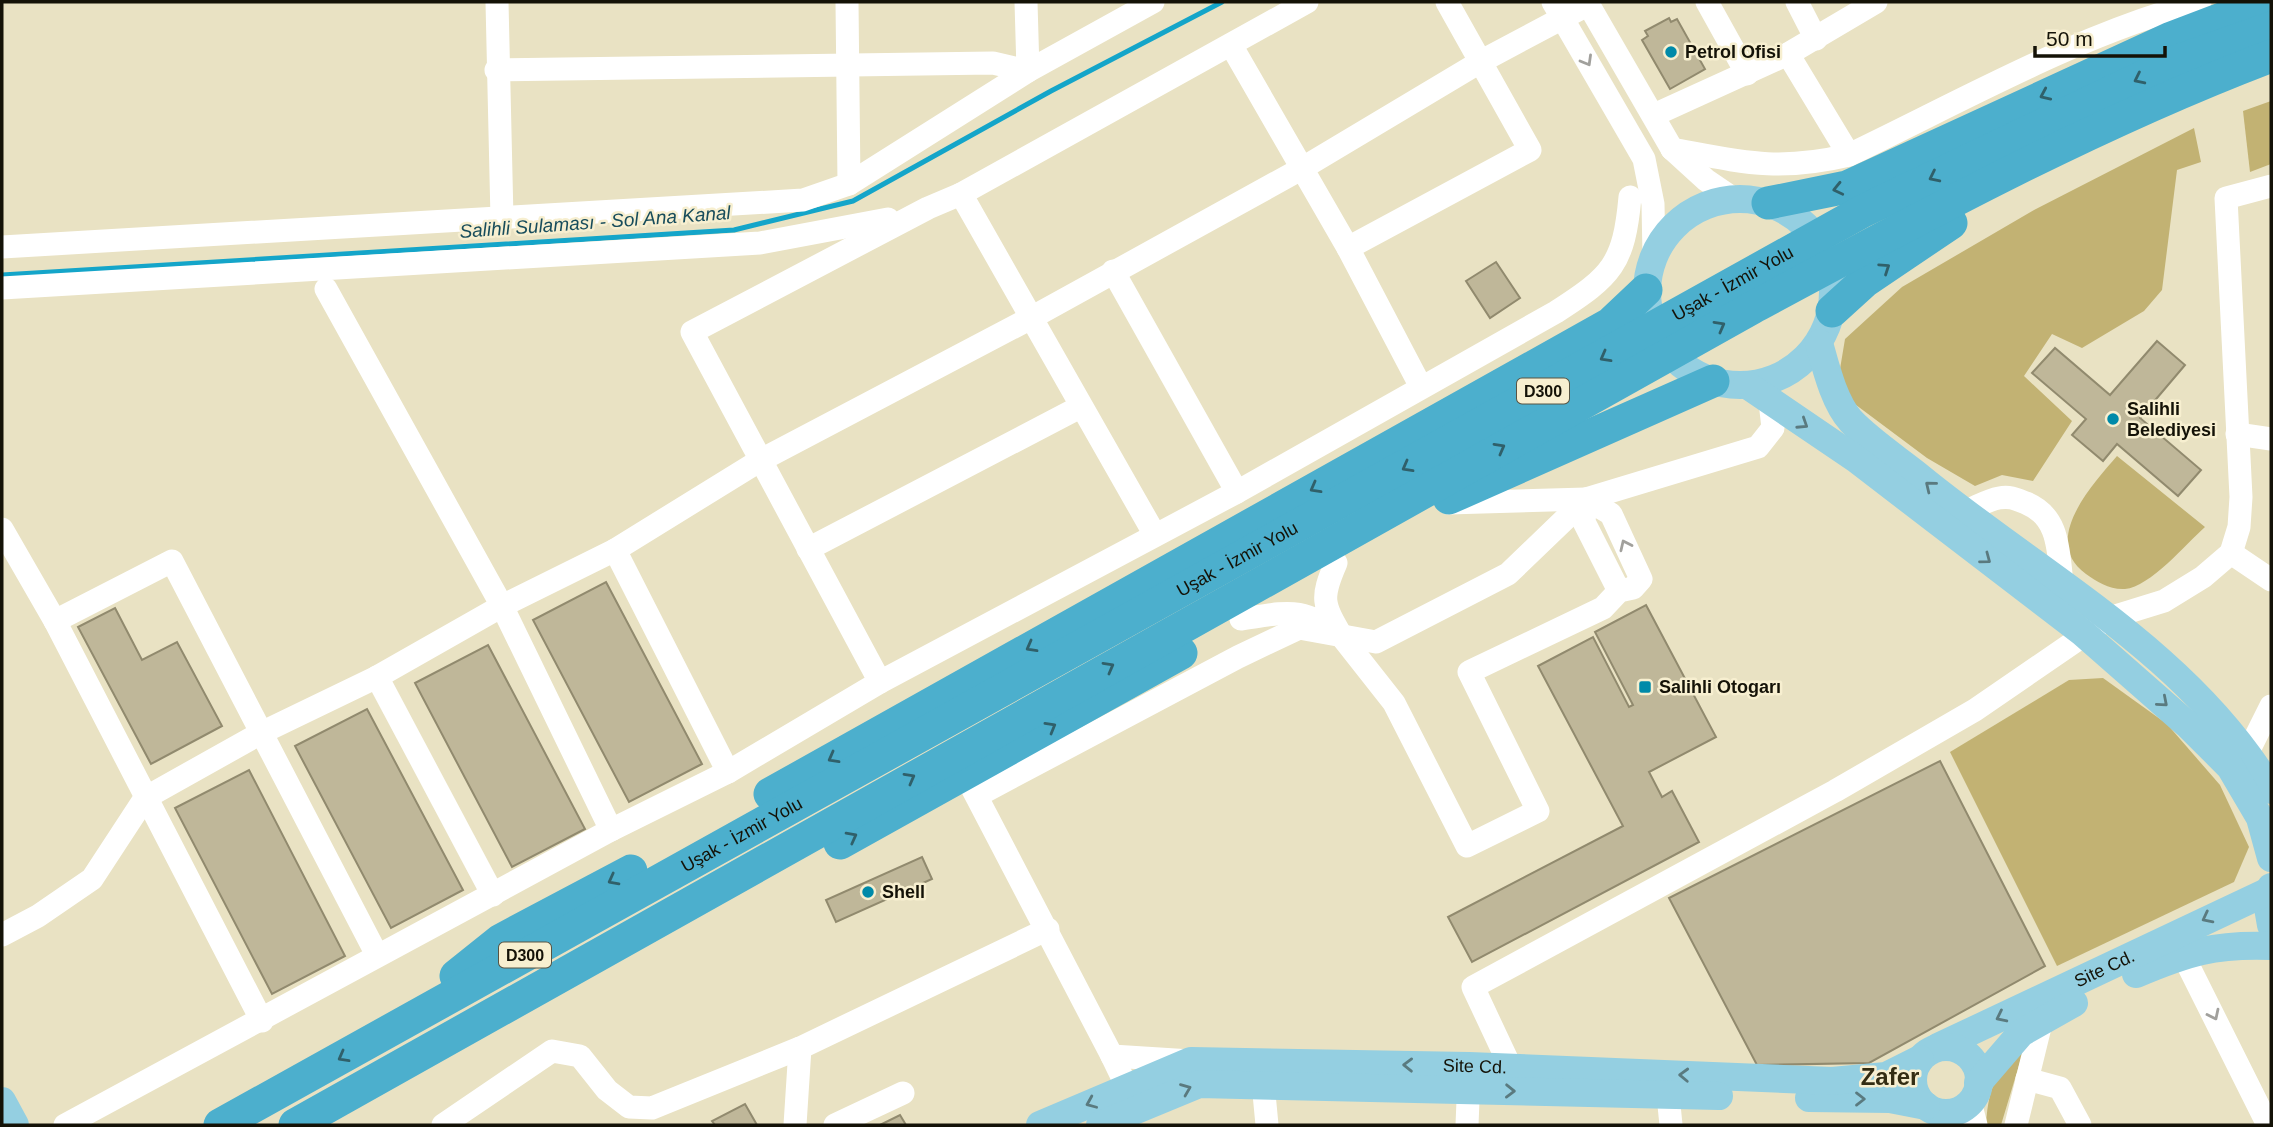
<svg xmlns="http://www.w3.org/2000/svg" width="2273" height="1127" font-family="Helvetica,sans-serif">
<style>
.green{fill:#c2b273}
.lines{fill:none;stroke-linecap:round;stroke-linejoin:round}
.stream{stroke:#14a5c9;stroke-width:5}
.building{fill:#bfb799;stroke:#918a6e;stroke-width:2}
.minor{stroke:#fff;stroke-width:23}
.major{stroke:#94cfe1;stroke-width:28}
.highway{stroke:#4cafcd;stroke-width:33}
.oneway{stroke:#a1a09c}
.oneway2{stroke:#30606a}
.oneway3{stroke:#5a7a7f}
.poi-dot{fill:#008aa9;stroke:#f7efd0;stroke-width:2.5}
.labels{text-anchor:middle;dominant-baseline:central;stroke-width:5;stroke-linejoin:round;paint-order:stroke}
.shield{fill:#f7efd0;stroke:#585443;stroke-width:2}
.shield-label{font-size:16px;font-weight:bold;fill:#141207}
.poi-label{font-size:18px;font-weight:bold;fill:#141207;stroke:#f7efd0;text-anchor:start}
.street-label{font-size:18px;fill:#141207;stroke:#f7efd0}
.water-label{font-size:19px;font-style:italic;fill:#174c5b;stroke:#f7efd0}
.district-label{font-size:24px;font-weight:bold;fill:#332d13;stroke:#f7efd0}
</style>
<rect width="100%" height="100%" fill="#e9e2c3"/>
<g class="green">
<path d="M2271,101V164L2250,172L2243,111Z"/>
<path d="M2194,128L2201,162L2177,170L2162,290L2144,311L2082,348L2052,334L2024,376L2072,421L2033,481L2002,475L1975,486L1927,458L1844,396L1840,369L1845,339L1902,287L2034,210Z"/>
<path d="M2117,456L2205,527C2186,544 2150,587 2125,589C2110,590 2097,582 2086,574C2040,541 2092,485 2117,456Z"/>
<path d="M2103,678L2167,724L2220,785L2249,847L2234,882L2057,966L1950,752L2069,680Z"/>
<path d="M2026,1042L2001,1125H1986C1989,1079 1998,1076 2026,1042Z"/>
</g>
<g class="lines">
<path class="stream" d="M2,275L734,230L853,201L1051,91L1222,2"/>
</g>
<g class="building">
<path d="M1669,18L1671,22L1677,19L1705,69L1670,89L1642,40L1648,36L1645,31Z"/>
<path d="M1496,262L1520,298L1490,318L1466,281Z"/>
<path d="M2157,341L2185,365L2140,418L2201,470L2178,496L2117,444L2103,461L2072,435L2086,419L2032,373L2055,348L2110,395Z"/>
<path d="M606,582L702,764L629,802L533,620Z"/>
<path d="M1646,605L1716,737L1649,772L1662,797L1672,791L1699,842L1472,962L1448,917L1623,826L1538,666L1593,637L1629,707L1633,705L1595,632Z"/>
<path d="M115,608L142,660L177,642L222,726L151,764L78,627Z"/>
<path d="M488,645L585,829L512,867L415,683Z"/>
<path d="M367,709L463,890L391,928L295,746Z"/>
<path d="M1940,761L2045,966L1869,1063L1757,1065L1669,898Z"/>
<path d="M249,770L345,956L272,994L175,808Z"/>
<path d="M922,857L932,879L836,922L826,900Z"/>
<path d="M745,1104L757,1125H715L712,1121Z"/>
<path d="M900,1115L906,1125H880Z"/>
</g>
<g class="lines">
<g class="minor">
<path d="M497,2L502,219"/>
<path d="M847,2L849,184"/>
<path d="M1553,2L1644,159L1653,204L1654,256"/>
<path d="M1587,2L1672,149L1706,180L1734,199"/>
<path d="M1707,2L1747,74"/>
<path d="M1797,2L1816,39"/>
<path d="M1231,45L1348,248L1421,387"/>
<path d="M1788,54L1849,155C1964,100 2077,35 2200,2"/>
<path d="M496,70L993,63L1028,71L1026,2"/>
<path d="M1654,115L1788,54L1876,2"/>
<path d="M1672,149C1742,162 1778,172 1849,155"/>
<path d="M961,194L1155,535"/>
<path d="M2,247L803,200L849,184L1028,71L1153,2"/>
<path d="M1348,248L1530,150L1447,2"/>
<path d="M1113,271L1237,492"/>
<path d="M2,288L760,243L888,219"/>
<path d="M326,289L502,606L611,830"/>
<path d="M2237,434L2271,439"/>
<path d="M1586,499L1584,522L1619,591"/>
<path d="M1963,512C1975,508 1987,500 1999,498C2010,496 2016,499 2026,503C2060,517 2058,551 2062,583"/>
<path d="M2,529L55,621L262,1021"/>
<path d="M808,549L1080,407"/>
<path d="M615,550L728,772"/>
<path d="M2231,553L2271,580"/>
<path d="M1241,619C1289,612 1303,606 1342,637C1323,604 1320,599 1336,563"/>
<path d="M55,621L172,561L377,955"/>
<path d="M1342,637L1394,703L1467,846L1538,811L1469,672L1603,608L1619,591L1633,588L1641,579L1611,514L1586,499L1448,503"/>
<path d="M377,677L493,895"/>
<path d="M880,682L692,332L928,208L961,194L1307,2"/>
<path d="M2248,752L2271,706"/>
<path d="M970,784L1112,1056L1127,1087L1126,1104"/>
<path d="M978,795L1238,657L1299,628L1376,642L1508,574L1586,499L1758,447L1773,428L1770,402"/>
<path d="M2,935L38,916L92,879L145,798L261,733L377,677L502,606L615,550L759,461L1031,318L1301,169L1480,62L1589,4"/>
<path d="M2177,943L2268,1125"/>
<path d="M1112,1056L1191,1061"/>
<path d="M1511,1068L1473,987L1835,791L1975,710L2109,618L2164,601L2203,577L2231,553L2239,527L2241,497L2226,198L2271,186"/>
<path d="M2027,1079L2060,1088L2080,1125"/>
<path d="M1263,1083L1267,1125"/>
<path d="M1668,1095L1671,1125"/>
<path d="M1970,1102L1976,1125"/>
<path d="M1938,1111L1948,1125"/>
<path d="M65,1125L611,830L728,772L880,682L1237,492L1556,312C1612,276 1624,264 1630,197"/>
<path d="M443,1125L552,1051L580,1056L607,1090L629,1107L652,1108L800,1048L1048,929"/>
<path d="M795,1125L800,1048"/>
<path d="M835,1125L903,1093"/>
<path d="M1467,1125L1469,1076"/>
<path d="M2016,1125L2042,1019"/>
</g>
<g class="major">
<circle cx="1740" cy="292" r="93"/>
<path d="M1819,343C1826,368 1834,402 1851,421C1871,442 1899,460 1921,478C2041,576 2189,653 2271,790"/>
<path d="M1747,385L1856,459L2083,633L2189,726L2230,767L2260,818L2271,858"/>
<path d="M2271,887L2267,902L2271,925"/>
<path d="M2136,974C2188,952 2214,944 2271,946"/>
<path id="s1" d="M1938,1047L2269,891"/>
<circle cx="1946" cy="1080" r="33"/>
<path d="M1978,1083L2021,1033L2074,1003"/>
<path d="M1809,1098L1890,1099L1926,1106"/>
<path d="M2,1101L15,1125"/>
<path id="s2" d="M1040,1125L1191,1061L1469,1066L1832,1081L1886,1076L1920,1059"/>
<path d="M1100,1125L1199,1084L1719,1096"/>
</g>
<g class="highway">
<path d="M1768,203L1847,187L2169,39L2266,2"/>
<path d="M1832,311L1865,281L1951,223"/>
<path d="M1449,498L1713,381"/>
<path d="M770,794L1610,324L1646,290"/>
<path d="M840,843L1181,653"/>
<path d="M456,976L501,940L631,871"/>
<path id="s3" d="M220,1125L1863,211L2172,63L2271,28"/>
<path d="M295,1125L1752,308C1921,217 2092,124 2271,56"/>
</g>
</g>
<defs><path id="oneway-chevron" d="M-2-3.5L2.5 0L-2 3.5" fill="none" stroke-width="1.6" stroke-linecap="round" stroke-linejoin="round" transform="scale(1.75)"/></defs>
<g class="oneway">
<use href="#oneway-chevron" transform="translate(1587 61) rotate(60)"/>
<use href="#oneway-chevron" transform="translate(1625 545) rotate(-115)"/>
<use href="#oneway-chevron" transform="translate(2214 1015) rotate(64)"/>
</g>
<g class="oneway2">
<use href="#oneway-chevron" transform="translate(2139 79) rotate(154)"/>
<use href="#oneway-chevron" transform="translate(2045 95) rotate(156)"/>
<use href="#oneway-chevron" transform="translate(1934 177) rotate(154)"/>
<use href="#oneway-chevron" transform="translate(1838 189) rotate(167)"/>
<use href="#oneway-chevron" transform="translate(1885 268) rotate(-34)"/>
<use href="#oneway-chevron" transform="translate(1720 326) rotate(-29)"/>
<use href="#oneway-chevron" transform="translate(1605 357) rotate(151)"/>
<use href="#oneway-chevron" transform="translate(1500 448) rotate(-29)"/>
<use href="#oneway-chevron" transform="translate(1407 467) rotate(151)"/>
<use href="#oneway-chevron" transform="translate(1315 488) rotate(151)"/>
<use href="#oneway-chevron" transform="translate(1031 647) rotate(151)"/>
<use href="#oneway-chevron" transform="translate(1109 667) rotate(-29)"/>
<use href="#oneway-chevron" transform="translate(1051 727) rotate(-30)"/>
<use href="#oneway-chevron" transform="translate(833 758) rotate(151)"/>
<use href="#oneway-chevron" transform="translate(910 778) rotate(-29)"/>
<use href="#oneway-chevron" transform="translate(852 837) rotate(-28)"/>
<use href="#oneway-chevron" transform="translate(613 880) rotate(152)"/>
<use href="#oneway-chevron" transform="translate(343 1057) rotate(151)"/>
</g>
<g class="oneway3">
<use href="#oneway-chevron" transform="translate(1803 424) rotate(33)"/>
<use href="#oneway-chevron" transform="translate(1930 486) rotate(-141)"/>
<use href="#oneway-chevron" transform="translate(1986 559) rotate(37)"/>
<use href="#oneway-chevron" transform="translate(2163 702) rotate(41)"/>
<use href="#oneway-chevron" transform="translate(2207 918) rotate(153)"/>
<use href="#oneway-chevron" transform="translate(2001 1017) rotate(154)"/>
<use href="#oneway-chevron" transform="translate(1408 1065) rotate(-179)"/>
<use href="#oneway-chevron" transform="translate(1684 1075) rotate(-178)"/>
<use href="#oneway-chevron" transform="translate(1186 1089) rotate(-22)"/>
<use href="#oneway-chevron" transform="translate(1510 1091) rotate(1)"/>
<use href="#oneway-chevron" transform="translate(1860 1099)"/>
<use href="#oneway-chevron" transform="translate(1091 1103) rotate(157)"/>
</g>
<g class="poi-dot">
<circle cx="1671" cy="52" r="7"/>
<circle cx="2113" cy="419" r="7"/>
<rect x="1638" y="680" width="14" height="14" rx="3.5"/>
<circle cx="868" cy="892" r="7"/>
</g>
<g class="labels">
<g class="shield">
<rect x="1517" y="378.5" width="52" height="25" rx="5"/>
<rect x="499" y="942.5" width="52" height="25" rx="5"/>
</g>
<g class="shield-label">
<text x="1543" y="391">D300</text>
<text x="525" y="955">D300</text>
</g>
<g class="poi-label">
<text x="1685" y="52">Petrol Ofisi</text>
<text x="2127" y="409">Salihli<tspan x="2127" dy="21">Belediyesi</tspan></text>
<text x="1659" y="687">Salihli Otogarı</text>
<text x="882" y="892">Shell</text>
</g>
<g class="street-label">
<text stroke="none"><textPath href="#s3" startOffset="1731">Uşak - İzmir Yolu</textPath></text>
<text stroke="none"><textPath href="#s3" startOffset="1164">Uşak - İzmir Yolu</textPath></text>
<text stroke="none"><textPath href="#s3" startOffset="597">Uşak - İzmir Yolu</textPath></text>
<text stroke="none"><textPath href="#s1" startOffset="184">Site Cd.</textPath></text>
<text stroke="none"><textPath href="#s2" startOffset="448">Site Cd.</textPath></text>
</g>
<g class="water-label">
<text transform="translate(595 222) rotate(-4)">Salihli Sulaması - Sol Ana Kanal</text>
</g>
<g class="district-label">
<text x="1890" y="1076">Zafer</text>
</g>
</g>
<rect width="2273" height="1127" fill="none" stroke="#141207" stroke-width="7"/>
<path d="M2035 46v10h130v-10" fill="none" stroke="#141207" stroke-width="3.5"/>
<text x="2046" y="46" font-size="21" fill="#141207" stroke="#f7efd0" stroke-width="5" paint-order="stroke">50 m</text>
</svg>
